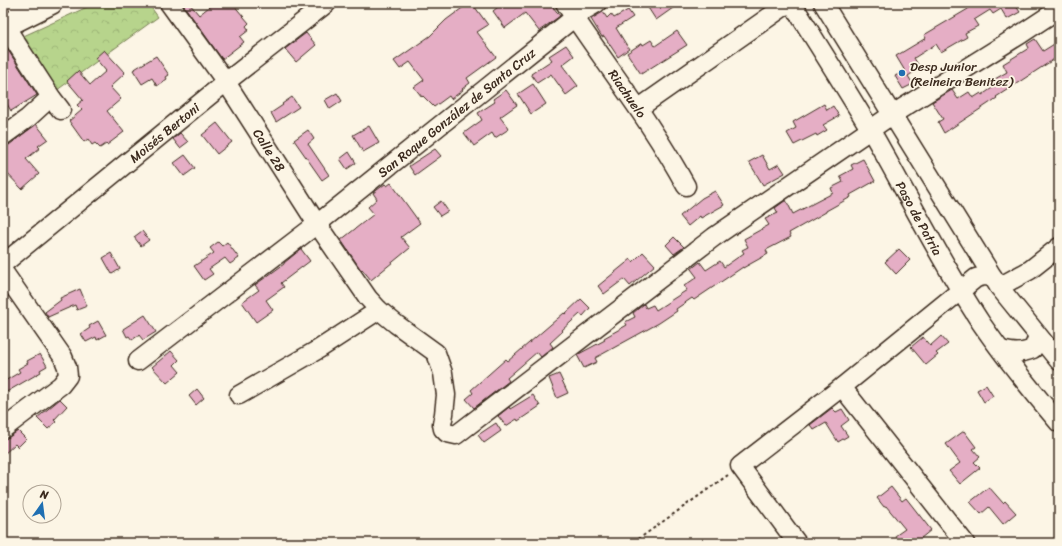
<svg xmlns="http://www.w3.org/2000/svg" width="1062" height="546" font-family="Sriracha,sans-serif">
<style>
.forest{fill:url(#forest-crowns);stroke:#797f55}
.building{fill:#e5aec5;stroke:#3b2a1e}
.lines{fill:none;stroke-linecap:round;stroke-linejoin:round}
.minor-casing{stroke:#3b2a1e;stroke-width:21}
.major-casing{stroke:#3b2a1e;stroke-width:25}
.path{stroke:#3b2a1e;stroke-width:2;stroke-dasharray:3 3;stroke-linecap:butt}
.minor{stroke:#fcf5e5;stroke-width:18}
.major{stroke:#fcf5e5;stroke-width:22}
.poi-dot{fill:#1f6fb2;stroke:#fcf5e5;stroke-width:1.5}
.labels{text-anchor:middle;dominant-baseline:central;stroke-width:3.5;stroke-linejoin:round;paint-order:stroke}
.poi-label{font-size:13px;fill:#3b2a1e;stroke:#fcf5e5;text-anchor:start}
.street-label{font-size:13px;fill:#3b2a1e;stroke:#fcf5e5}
</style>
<defs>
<pattern id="forest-crowns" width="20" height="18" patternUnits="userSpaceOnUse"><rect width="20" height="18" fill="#b7d48c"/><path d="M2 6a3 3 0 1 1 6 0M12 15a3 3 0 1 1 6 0" fill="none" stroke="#9eb678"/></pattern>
</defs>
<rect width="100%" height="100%" fill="#fcf5e5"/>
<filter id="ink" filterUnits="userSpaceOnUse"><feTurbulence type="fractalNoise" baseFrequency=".025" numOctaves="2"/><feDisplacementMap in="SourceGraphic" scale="8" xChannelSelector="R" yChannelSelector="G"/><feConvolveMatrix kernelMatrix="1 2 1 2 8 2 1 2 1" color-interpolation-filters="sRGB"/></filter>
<g filter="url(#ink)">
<path class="forest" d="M96,3H148L158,17L53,93L17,39Z"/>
<g class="building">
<path d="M182,3H189L199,15L214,3H232L249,23L246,26L249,30L240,37L244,42L222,59Z"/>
<path d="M469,3H472L488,25L477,32L496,57L467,78L470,83L462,89L463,90L451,99L449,96L434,107L423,96L422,97L414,87L424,80L410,62L400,69L394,61L430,36L446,20Z"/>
<path d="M503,3H550L560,16L539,31L525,13L505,28L493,11Z"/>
<path d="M645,3H680L656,20Z"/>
<path d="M969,3H1014L1020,12L1007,19L1001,9L993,14L990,10L974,20L978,26L965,33L967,37L941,52L936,44L914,58L920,68L908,76L913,84L903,89L895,76L905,71L896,56L926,38L924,35L968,9L971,6Z"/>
<path d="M628,10L633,17L616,28L629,49L618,57L604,36L602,37L591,19L603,12L607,18L611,14L614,18Z"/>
<path d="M677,31L687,45L641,74L627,53L642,43L643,45L651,40L655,46Z"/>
<path d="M306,33L316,45L296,62L285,49Z"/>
<path d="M1035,39L1043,51L1059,41V56L996,97L997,98L944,133L938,122L943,119L932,102L952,90L958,99L969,92L973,98L981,93L982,95L998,84L995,79L1007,72L1003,64L1029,48L1027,44Z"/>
<path d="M4,44L37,95L11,111L3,97V45Z"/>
<path d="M566,45L574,56L562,65L578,86L566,95L551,74L537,83L531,74L552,60L549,56Z"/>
<path d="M104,50L125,73L110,87L121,99L107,111L124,132L107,145L106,144L100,148L95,143L92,145L88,139L84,142L69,121L82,110L77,105L83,100L67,81L78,71L90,85L106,71L95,58Z"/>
<path d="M156,56L169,75L166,77L167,79L157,86L152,78L142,84L133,70Z"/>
<path d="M533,84L546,104L531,114L518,94Z"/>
<path d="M506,90L517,105L500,117L509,129L495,138L492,133L474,146L464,133L482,120L478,113L495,102L493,99Z"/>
<path d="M337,93L342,101L330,109L325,100Z"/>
<path d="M292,97L299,107L276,122L271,113L283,105L282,104Z"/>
<path d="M824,104L827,110L833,106L839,116L823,125L827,130L817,136L816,134L794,145L787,133L796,128L793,122Z"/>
<path d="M217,123L232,142L217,154L202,135Z"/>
<path d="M36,124L48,139L38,146L40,148L26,159L39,174L22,189L3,169V146L9,145Z"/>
<path d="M369,126L379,143L363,152L353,135Z"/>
<path d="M308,130L314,139L308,144L329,175L322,180L294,140Z"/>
<path d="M180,133L188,142L180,148L173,139Z"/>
<path d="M435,149L441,156L415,175L409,166Z"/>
<path d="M349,152L356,163L347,169L340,159Z"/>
<path d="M185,155L195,168L184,176L174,163Z"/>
<path d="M762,155L770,169L779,164L785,173L763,185L749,162Z"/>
<path d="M863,159L875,181L850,195L851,197L826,211V212L789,233L791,237L766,250L768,254L743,268V267L694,300L692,298L676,309L677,311L659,323L597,357L595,358L597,362L584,368L577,355L605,340L604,338L627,325L625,322L635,317L633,313L644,304L646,308L653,305L656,310L687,290L684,286L697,277L691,269L700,262L706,270L720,261L724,267L744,253L742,250L748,247L744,239L769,225L765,219L778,213L775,208L786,200L793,214L833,193L831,188L843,182L840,176L853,169L851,165Z"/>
<path d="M391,183L420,223L401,237L410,248L371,280L362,269L361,270L341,240L374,214L368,207L377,199L373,193L385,184L387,186Z"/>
<path d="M715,191L724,205L701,218L700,216L688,226L680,216L702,198Z"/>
<path d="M441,201L448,211L440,216L433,207Z"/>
<path d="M142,231L149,240L141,246L134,237Z"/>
<path d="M674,237L684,247L674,254L666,245Z"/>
<path d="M218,242L222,246L227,242L239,258L230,264L225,258L209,269L213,274L204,280L194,266L214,253L210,248Z"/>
<path d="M301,249L310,261L281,283L284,287L266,300L273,310L256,322L242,302L259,290L255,285L284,264V263Z"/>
<path d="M899,249L910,260L896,274L885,262Z"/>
<path d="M643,252L655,265L630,286L624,279L604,294L598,286L631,259L633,262Z"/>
<path d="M111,253L120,269L112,274L103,258Z"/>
<path d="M80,289L87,306L77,310L75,305L48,317L45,312L61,300L60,298Z"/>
<path d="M581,299L590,308L583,316L580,314L562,330L563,331L550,343L553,347L541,357L537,352L507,378L509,381L474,408L466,399L473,393L471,390L506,359L508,361L564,313L565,314Z"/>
<path d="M145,315L156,332L143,340L139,335L132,340L129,336L127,337L123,329Z"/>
<path d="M98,321L106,335L97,340L96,337L86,342L81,334L90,328L89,326Z"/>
<path d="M941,336L948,344L936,353L938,355L926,365L911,347L923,337L930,346Z"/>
<path d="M171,351L179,360L174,365L180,372L167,383L152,367Z"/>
<path d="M40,354L47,366L40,370L41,372L3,394V382L20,372L18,369L28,363L27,361Z"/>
<path d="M559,374L568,393L557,398L549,378Z"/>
<path d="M986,385L993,396L984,402L977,390Z"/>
<path d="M197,389L204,398L196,405L189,396Z"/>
<path d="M533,395L540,406L518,421L517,419L506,426L498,416L509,407L510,409Z"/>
<path d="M60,399L67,406L54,420L56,422L48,429L37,418Z"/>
<path d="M832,408L836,412L842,409L849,420L841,426L848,436L838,442L826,423L814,430L810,425Z"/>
<path d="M496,423L501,431L484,443L478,435Z"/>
<path d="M18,431L26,439L18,447L15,444L3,455V439L9,437Z"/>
<path d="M964,431L976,447L973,449L980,457L974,462L980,468L960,484L949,471L960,463L946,444Z"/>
<path d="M891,487L902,501L906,498L931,530L915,543H900L895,536L905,529L886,506L884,507L877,498Z"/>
<path d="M989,487L1003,503L1005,501L1016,513L1003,524L989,507L981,514L970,502Z"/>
</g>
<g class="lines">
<g class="minor-casing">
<g id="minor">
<path d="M16,3L23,16"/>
<path id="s1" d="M169,3L226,82L317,224L368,298L379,310L396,324L436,353L443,373L446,395L444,414L442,424L443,429L447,433L456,435L714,237L893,114L1021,34L1059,9"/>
<path id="s2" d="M565,3C605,64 651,121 686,186"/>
<path id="s3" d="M792,3C818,45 845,87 870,129C907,193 940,261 981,323C1005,358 1032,391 1059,423"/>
<path d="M823,3L999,287L1059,361"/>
<path d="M5,26L51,97L61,110"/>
<path d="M639,108L789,3"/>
<path d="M3,136L28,118L51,97"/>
<path id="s4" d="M3,264L226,82L327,3"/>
<path d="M3,271L63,357L67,367L68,376L61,385L3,429"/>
<path d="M999,287L1030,270L1059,247"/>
<path d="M1001,350C1014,353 1020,354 1033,349L1038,336"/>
<path id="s5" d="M138,361L317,224L580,13L597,3"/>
<path d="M842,387L965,543"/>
<path d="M239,395L319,349L379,310"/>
<path d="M797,543L740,466L842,387L976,278L984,276L993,277"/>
</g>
</g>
<g class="major-casing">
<path id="major" d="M3,27L51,3"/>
</g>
<path class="path" d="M633,543L728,475"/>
<use href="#minor" class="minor"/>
<use href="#major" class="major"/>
</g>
</g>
<circle class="poi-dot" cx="902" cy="73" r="4"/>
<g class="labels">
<g class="poi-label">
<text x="910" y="66">Desp Junior<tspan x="910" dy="15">(Reineira Benitez)</tspan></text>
</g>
<g class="street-label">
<text stroke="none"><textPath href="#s2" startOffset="110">Riachuelo</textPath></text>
<text stroke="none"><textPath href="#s5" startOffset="404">San Roque González de Santa Cruz</textPath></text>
<text stroke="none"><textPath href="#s4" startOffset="208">Moisés Bertoni</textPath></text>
<text stroke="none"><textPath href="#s1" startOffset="178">Calle 28</textPath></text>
<text stroke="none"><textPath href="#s3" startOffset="250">Paso de Patria</textPath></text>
</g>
</g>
<rect width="1062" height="546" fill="none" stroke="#fcf5e5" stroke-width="16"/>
<rect x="8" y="8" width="1046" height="530" fill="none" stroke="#3b2a1e" stroke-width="1.5" filter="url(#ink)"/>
<g transform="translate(42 504) rotate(14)"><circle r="19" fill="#fcf5e5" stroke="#afa495"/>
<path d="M0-3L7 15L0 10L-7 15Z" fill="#1f6fb2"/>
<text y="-6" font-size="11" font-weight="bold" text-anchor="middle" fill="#3b2a1e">N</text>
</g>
</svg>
